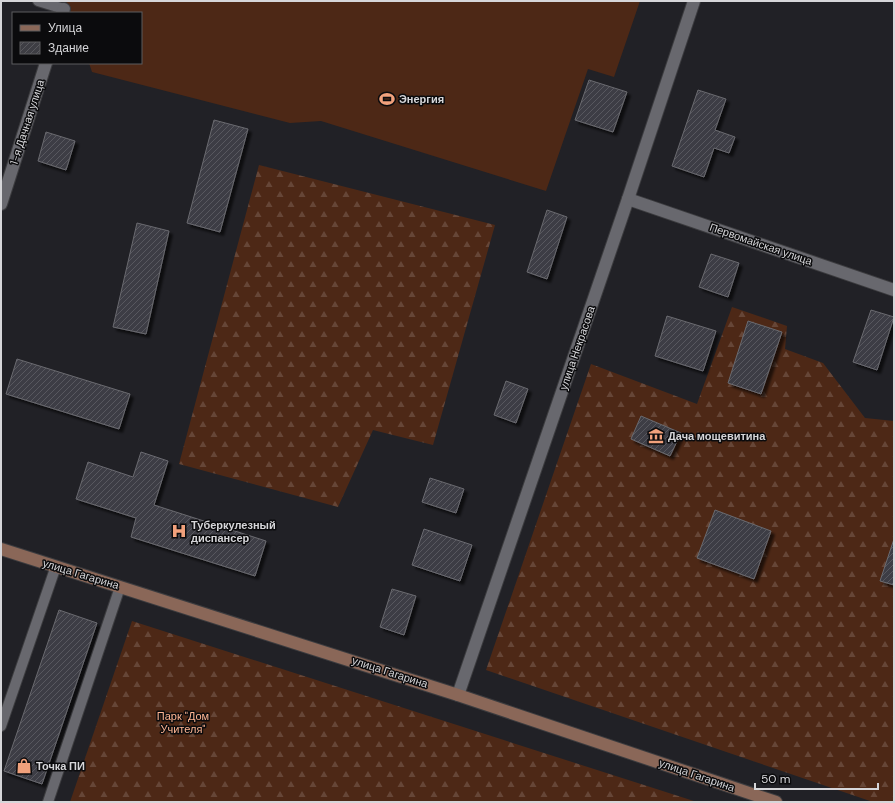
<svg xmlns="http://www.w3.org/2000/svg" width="895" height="803" font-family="'DM Sans',sans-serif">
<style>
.grass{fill:#4d2816}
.forest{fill:url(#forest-firs)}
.building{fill:url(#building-hatch);stroke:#6a6a70;filter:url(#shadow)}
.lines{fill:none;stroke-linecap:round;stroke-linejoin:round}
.lane-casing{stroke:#3c3c3f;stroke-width:12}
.street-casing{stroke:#3c3c3f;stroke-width:14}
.secondary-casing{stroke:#3c3c3f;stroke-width:14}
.lane{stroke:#68686e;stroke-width:10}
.street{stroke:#68686e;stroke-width:12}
.secondary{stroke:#8a6758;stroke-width:12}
.labels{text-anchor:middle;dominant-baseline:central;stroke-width:3;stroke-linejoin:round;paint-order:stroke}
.poi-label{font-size:11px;font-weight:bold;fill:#d6d6d9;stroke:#0b0b0d;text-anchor:start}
.street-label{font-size:11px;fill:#d6d6d9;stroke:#0b0b0d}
.park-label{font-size:11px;fill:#feb593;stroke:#0b0b0d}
</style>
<defs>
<pattern id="forest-firs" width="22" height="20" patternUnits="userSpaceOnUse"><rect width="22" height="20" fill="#4d2816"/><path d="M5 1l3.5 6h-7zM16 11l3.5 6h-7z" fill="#664637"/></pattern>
<pattern id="building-hatch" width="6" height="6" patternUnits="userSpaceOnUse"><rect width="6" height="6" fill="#3e3e44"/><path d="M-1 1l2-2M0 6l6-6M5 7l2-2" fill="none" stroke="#59595e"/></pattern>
<filter id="shadow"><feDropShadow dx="3.5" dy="3.5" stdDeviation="1" flood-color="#0009"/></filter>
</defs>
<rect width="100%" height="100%" fill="#212126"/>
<path class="grass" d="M66,1H640L614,77L588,69L546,191L321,121L290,123L92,72L89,63H141V13H71Z"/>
<g class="forest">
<path d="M259,165L495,225L433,445L373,430L338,507L179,464Z"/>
<path d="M732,307L787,326L785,349L823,363L865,418L894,421V802H873L486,670L591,364L697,404Z"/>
<path d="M132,621L697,802H70Z"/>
</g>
<g class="building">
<path d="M589,80L627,92L613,132L575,120Z"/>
<path d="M698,90L726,99L715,130L735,137L729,153L714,148L704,177L672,166Z"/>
<path d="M214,120L248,129L220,232L187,223Z"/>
<path d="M46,132L75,141L66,170L38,161Z"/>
<path d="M547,210L567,217L547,279L527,272Z"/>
<path d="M137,223L169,231L146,334L113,327Z"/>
<path d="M711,254L739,263L728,297L699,287Z"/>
<path d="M871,310L894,317L877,370L853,362Z"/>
<path d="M667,316L716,331L703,371L655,356Z"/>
<path d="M748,321L782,332L761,394L728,383Z"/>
<path d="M17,359L130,394L119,429L6,394Z"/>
<path d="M506,381L528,389L516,423L494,415Z"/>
<path d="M641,416L681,433L670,456L631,439Z"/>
<path d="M141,452L168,461L154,505L266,541L255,576L131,537L136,518L76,499L88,462L133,477Z"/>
<path d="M430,478L464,489L456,513L422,502Z"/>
<path d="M715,510L771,531L754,579L697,558Z"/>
<path d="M424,529L472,545L460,581L412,565Z"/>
<path d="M894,539V585L880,581Z"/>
<path d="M392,589L416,596L404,635L380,627Z"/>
<path d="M59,610L97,623L42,784L4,771Z"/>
</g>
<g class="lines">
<g class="lane-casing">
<g id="lane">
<path d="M38,1L64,9"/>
<path d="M1,726L56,566"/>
<path d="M48,802L120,587"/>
</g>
</g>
<g class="street-casing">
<g id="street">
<path d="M62,13L64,9"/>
<path d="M628,199L894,290"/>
<path d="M1,204L46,63"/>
<path d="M458,695L628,199L694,1"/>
</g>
</g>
<g class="secondary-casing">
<path id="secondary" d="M1,549L458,695L776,802"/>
</g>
<use href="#lane" class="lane"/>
<use href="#street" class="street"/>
<use href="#secondary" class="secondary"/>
</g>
<defs>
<g id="stadium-bare" transform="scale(1.2)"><path d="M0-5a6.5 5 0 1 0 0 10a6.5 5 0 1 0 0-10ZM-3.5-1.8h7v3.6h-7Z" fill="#f1a17c" stroke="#0b0b0d" stroke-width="2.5" paint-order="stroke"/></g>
<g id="museum-bare" transform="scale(1.2)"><path d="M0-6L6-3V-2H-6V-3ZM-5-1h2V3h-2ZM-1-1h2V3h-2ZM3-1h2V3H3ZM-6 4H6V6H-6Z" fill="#f1a17c" stroke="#0b0b0d" stroke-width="2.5" paint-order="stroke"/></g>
<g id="hospital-bare" transform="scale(1.2)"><path d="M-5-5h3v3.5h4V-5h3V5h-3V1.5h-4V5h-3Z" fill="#f1a17c" stroke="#0b0b0d" stroke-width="2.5" paint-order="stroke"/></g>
<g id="shop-bare" transform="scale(1.2)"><path d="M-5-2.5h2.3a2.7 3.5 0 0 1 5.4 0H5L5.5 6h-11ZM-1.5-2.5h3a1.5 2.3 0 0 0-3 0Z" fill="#f1a17c" stroke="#0b0b0d" stroke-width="2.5" paint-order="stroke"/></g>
</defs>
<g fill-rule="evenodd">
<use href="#stadium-bare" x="387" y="99"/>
<use href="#museum-bare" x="656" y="436"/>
<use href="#hospital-bare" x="179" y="531"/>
<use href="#shop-bare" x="24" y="766"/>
</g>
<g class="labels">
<g class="poi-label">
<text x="399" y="99">Энергия</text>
<text x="668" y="436">Дача мощевитина</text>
<text x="191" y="525">Туберкулезный<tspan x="191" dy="13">диспансер</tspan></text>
<text x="36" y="766">Точка ПИ</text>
</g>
<g class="street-label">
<text transform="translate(27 122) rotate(-72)">1-я Дачная улица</text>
<text transform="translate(761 244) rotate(19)">Первомайская улица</text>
<text transform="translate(577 348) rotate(-71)">улица Некрасова</text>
<text transform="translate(81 574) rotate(17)">улица Гагарина</text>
<text transform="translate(390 672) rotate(18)">улица Гагарина</text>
<text transform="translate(697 775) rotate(19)">улица Гагарина</text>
</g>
<g class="park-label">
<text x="183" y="716">Парк "Дом<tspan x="183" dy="13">Учителя"</tspan></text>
</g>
</g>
<rect width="895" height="803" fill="none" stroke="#d6d6d9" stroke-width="4"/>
<rect x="12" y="12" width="130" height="52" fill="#0b0b0d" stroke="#5c5c5f"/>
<rect x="20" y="25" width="20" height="6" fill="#8a6758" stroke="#5c5c5f"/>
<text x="48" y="32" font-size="12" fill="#d6d6d9">Улица</text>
<rect x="20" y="42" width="20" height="12" fill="url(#building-hatch)" stroke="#5c5c5f"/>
<text x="48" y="52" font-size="12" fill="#d6d6d9">Здание</text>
<path d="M755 783v6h123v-6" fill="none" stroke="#d6d6d9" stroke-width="2"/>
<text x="761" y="783" font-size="12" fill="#d6d6d9" stroke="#0b0b0d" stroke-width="3" paint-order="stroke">50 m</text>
</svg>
